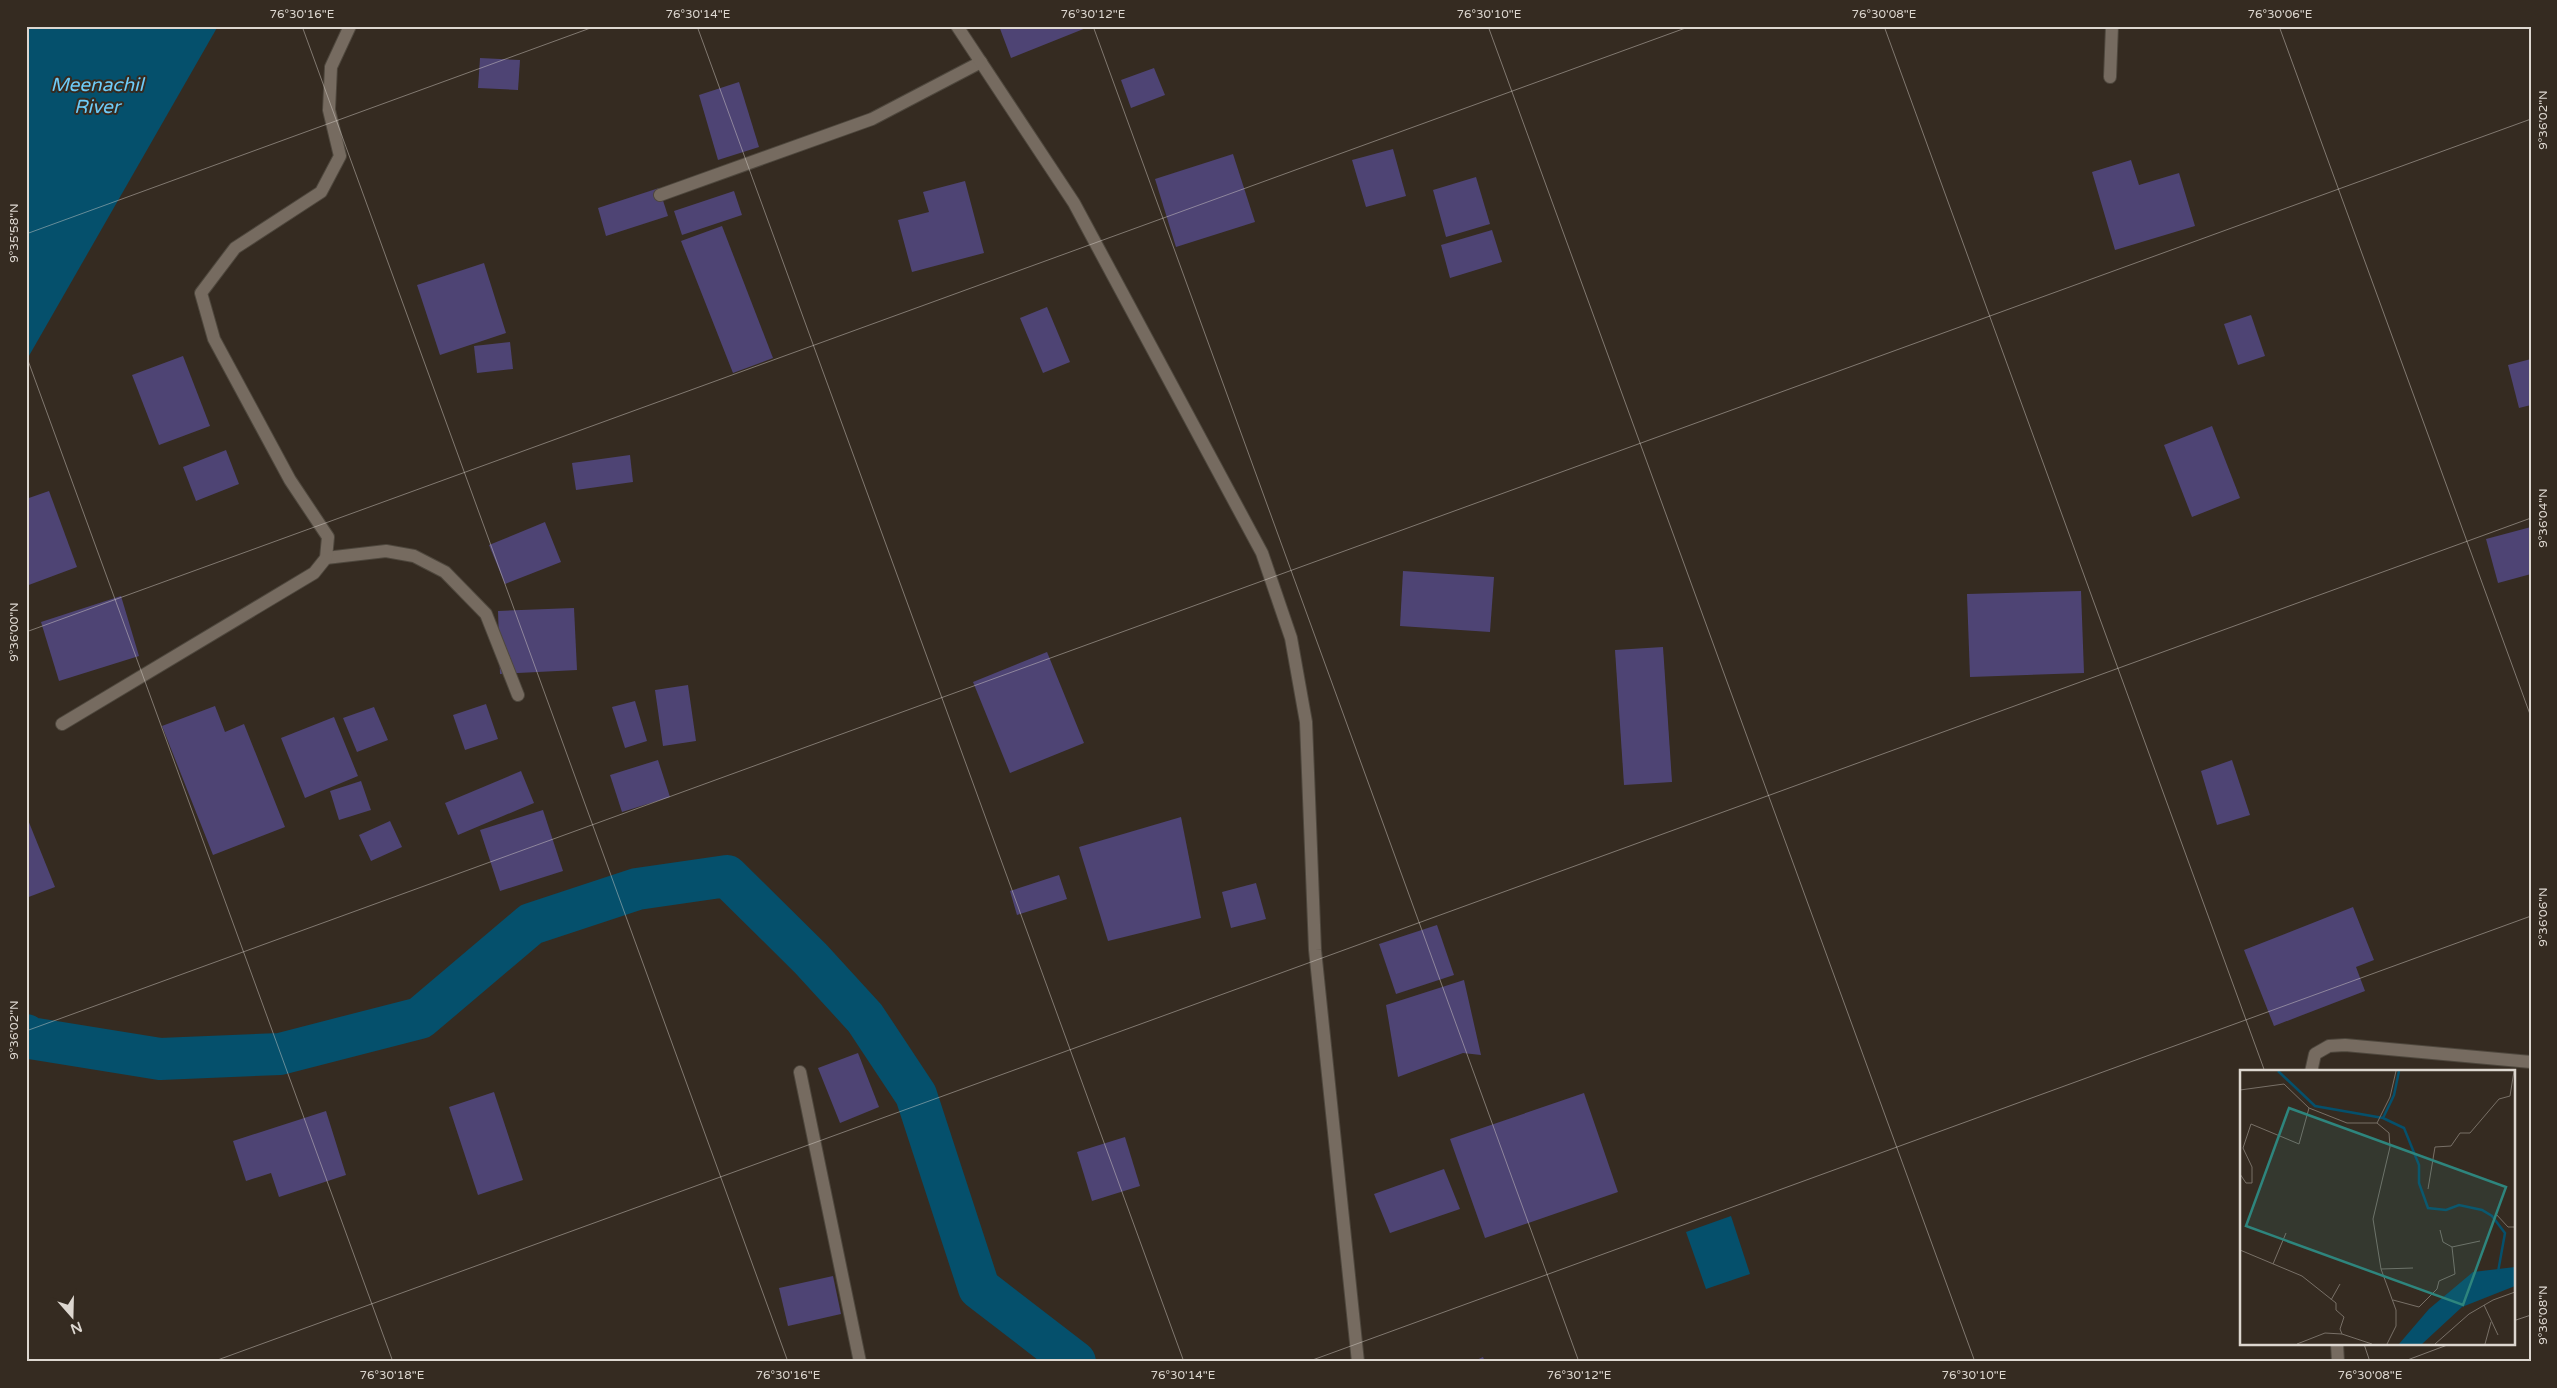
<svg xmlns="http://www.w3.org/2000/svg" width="2557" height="1388" font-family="'Varela Round',sans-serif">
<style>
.water{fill:#05506c}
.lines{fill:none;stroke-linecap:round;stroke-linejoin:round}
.canal{stroke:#05506c;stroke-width:42}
.building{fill:#4e4474}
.lane-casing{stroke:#4e473d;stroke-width:14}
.street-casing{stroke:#4e473d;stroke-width:14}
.secondary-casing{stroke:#4e473d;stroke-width:14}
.lane{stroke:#766b60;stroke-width:12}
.street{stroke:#766b60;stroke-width:12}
.secondary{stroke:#766b60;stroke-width:12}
.ticks{fill:none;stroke:#ddd7d0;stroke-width:1;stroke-opacity:0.45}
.labels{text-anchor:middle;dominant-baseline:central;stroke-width:4;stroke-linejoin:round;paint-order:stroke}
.water-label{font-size:19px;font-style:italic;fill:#6eccf9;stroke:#352b21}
.inset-river{fill:none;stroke:#05506c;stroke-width:2.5}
.inset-road{fill:none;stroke:#787067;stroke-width:1}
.view{fill:#2e857d;fill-opacity:0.15;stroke:#2e857d;stroke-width:2.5}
.inset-edge{fill:none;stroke:#ddd7d0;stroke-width:2.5}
.neatline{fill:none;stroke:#ddd7d0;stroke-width:2}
.ticks-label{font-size:12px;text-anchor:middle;fill:#ddd7d0}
</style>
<rect width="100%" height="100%" fill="#352b21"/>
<g class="water">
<path d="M26,26H218L26,361Z"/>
<path d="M1731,1216L1750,1274L1706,1289L1686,1232Z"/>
</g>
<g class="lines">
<path class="canal" d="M26,1035L30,1038L160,1059L280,1054L420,1018L531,924L637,889L727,876L811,959L865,1018L916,1095L979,1288L1075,1362"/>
</g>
<g class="building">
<path d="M999,26H1091L1011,58Z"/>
<path d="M480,58L520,60L518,90L478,88Z"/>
<path d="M1154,68L1165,95L1131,108L1121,80Z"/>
<path d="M739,82L759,147L718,160L699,95Z"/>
<path d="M1393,149L1406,196L1366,207L1352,160Z"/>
<path d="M1233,154L1255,222L1176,247L1155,179Z"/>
<path d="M2131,160L2139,185L2179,173L2195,226L2115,250L2092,172Z"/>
<path d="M1476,177L1490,224L1446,237L1433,190Z"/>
<path d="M965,181L984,253L912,272L898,220L929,212L923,192Z"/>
<path d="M659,188L668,216L606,236L598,208Z"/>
<path d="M734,191L742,215L682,235L674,211Z"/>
<path d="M722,226L773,358L733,373L681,241Z"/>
<path d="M1492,230L1502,262L1450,278L1441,245Z"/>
<path d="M484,263L506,333L440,355L417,285Z"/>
<path d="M1047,307L1070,362L1043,373L1020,318Z"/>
<path d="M2251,315L2265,356L2238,365L2224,324Z"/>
<path d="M510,342L513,369L477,373L474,346Z"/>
<path d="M183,356L210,426L159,445L132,375Z"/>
<path d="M2531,359V405L2519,408L2508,365Z"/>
<path d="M2212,426L2240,498L2192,517L2164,445Z"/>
<path d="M226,450L239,484L196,501L183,467Z"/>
<path d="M630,455L633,482L576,490L572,463Z"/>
<path d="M49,491L77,567L26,586V499Z"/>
<path d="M545,522L561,562L505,584L489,545Z"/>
<path d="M2531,527V574L2498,583L2486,539Z"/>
<path d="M1403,571L1494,577L1490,632L1400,626Z"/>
<path d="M2081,591L2084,673L1970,677L1967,594Z"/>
<path d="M121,596L139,656L59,681L41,622Z"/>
<path d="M574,608L577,670L500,674L498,611Z"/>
<path d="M1663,647L1672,782L1624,785L1615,650Z"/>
<path d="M1047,652L1084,743L1010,773L973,682Z"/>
<path d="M688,685L696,741L663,746L655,690Z"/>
<path d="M635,701L647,741L625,748L612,707Z"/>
<path d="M486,704L498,739L465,750L453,715Z"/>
<path d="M215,706L225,732L244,724L285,827L213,855L162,726Z"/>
<path d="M374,707L388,740L357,752L343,718Z"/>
<path d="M334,717L358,776L305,798L281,738Z"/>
<path d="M658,760L670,797L622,812L610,775Z"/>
<path d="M2232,760L2250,815L2217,825L2201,771Z"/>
<path d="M521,771L534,803L458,835L445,803Z"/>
<path d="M361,781L371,810L339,820L330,791Z"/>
<path d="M543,810L563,871L500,891L480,830Z"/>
<path d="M26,815L55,887L26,898Z"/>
<path d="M1181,817L1201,918L1108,941L1079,847Z"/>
<path d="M390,821L402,847L371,861L359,835Z"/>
<path d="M1059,875L1067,899L1017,915L1010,891Z"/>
<path d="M1256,883L1266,919L1231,928L1222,892Z"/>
<path d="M2353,907L2374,960L2356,967L2365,991L2274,1026L2244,950Z"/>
<path d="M1437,925L1454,975L1396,994L1379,944Z"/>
<path d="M1464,980L1481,1055L1463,1053L1398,1077L1386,1005Z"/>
<path d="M858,1053L879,1107L840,1123L818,1068Z"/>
<path d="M494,1092L523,1180L478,1195L449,1107Z"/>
<path d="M1584,1093L1618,1192L1485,1238L1450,1139Z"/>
<path d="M326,1111L346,1175L279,1197L271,1173L246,1181L233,1141Z"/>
<path d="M1125,1137L1140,1186L1092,1201L1077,1152Z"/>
<path d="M1444,1169L1460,1209L1390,1233L1374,1194Z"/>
<path d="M833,1276L841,1314L788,1326L779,1288Z"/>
<path d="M1483,1357L1485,1362H1472Z"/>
</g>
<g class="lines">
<g class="lane-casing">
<path id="lane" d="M660,195L872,119L981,62"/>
</g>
<g class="street-casing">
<g id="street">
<path d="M2110,77L2112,26"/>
<path d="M326,558L386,551L414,556L445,572L486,614L518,695"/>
<path d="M62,724L314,573L326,558L328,537L290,480L214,339L201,293L235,248L321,192L340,156L329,110L331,67L350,26"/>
<path d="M800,1072L860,1362"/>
<path d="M2311,1072L2315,1054L2329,1046L2345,1045L2531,1062"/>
<path d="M2337,1344L2338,1362"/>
</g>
</g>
<g class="secondary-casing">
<path id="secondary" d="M957,26L1074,203L1262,553L1291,638L1306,722L1315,950L1358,1362"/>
</g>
<use href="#lane" class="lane"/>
<use href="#street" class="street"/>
<use href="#secondary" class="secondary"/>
</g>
<path class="ticks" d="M302,26L788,1362M697,26L1184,1362M1093,26L1579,1362M1488,26L1975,1362M1884,26L2265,1072M2279,26L2531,717M26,234L596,26M26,355L393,1362M26,632L1691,26M26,1031L2531,119M2513,1321L2531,1315M2364,1344L2370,1362M212,1362L2531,518M1307,1362L2531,916M2402,1362L2450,1344"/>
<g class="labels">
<g class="water-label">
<text x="97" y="85">Meenachil<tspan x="97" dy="22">River</tspan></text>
</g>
</g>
<g transform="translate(2240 1070)">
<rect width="275" height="275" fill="#352b21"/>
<path d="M275,197V216L222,237L182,274H159L189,239L233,202Z" fill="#05506c"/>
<path class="inset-river" d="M38,1L75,36L143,48L164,58L179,95V113L188,138L206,140L219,135L242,140L252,146L265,163L258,202M143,48L154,25L159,1"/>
<path class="inset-road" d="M0,20L44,14L69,38L107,53H137L149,63L150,77L133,149L141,199L156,240V256L147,274M137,53L150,27L156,1M0,104L6,113H12V97L3,78L11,54L59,74L69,38M188,119L195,77L211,76L220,63H230L259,29L270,26L274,1M255,143L268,157H275M200,160L203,172L212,177M0,180L62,206L96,233V240L104,247L100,259L102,264L132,274M33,194L46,163M141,199L173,198M91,230L100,214M153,230L179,237L197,219L199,211L215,204L212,177L240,171M244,235L258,265M57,274L85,263L102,264M195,274L229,244L253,230L275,222M245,274L251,252"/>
<path class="view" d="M49,38L266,117L223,235L6,156Z"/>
<rect width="275" height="275" class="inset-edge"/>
</g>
<rect width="2557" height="1388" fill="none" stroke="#352b21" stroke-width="55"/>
<g transform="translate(72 1316) rotate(160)" stroke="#352b21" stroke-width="4" paint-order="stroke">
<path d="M0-4L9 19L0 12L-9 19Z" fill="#ddd7d0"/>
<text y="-8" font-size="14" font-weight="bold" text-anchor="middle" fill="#ddd7d0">N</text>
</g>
<rect x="28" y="28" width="2502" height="1332" class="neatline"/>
<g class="ticks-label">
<text x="302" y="18">76°30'16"E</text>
<text x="698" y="18">76°30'14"E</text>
<text x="1093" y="18">76°30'12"E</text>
<text x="1489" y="18">76°30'10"E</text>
<text x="1884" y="18">76°30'08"E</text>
<text x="2280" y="18">76°30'06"E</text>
<text transform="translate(2543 120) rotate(-90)" y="4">9°36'02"N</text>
<text transform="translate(14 233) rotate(-90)" y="4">9°35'58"N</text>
<text transform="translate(2543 518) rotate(-90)" y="4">9°36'04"N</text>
<text transform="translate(14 632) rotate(-90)" y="4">9°36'00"N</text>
<text transform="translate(2543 917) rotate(-90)" y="4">9°36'06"N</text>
<text transform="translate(14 1030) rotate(-90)" y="4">9°36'02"N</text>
<text transform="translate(2543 1315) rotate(-90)" y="4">9°36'08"N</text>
<text x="392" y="1379">76°30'18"E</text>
<text x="788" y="1379">76°30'16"E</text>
<text x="1183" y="1379">76°30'14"E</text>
<text x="1579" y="1379">76°30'12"E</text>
<text x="1974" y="1379">76°30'10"E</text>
<text x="2370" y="1379">76°30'08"E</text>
</g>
</svg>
